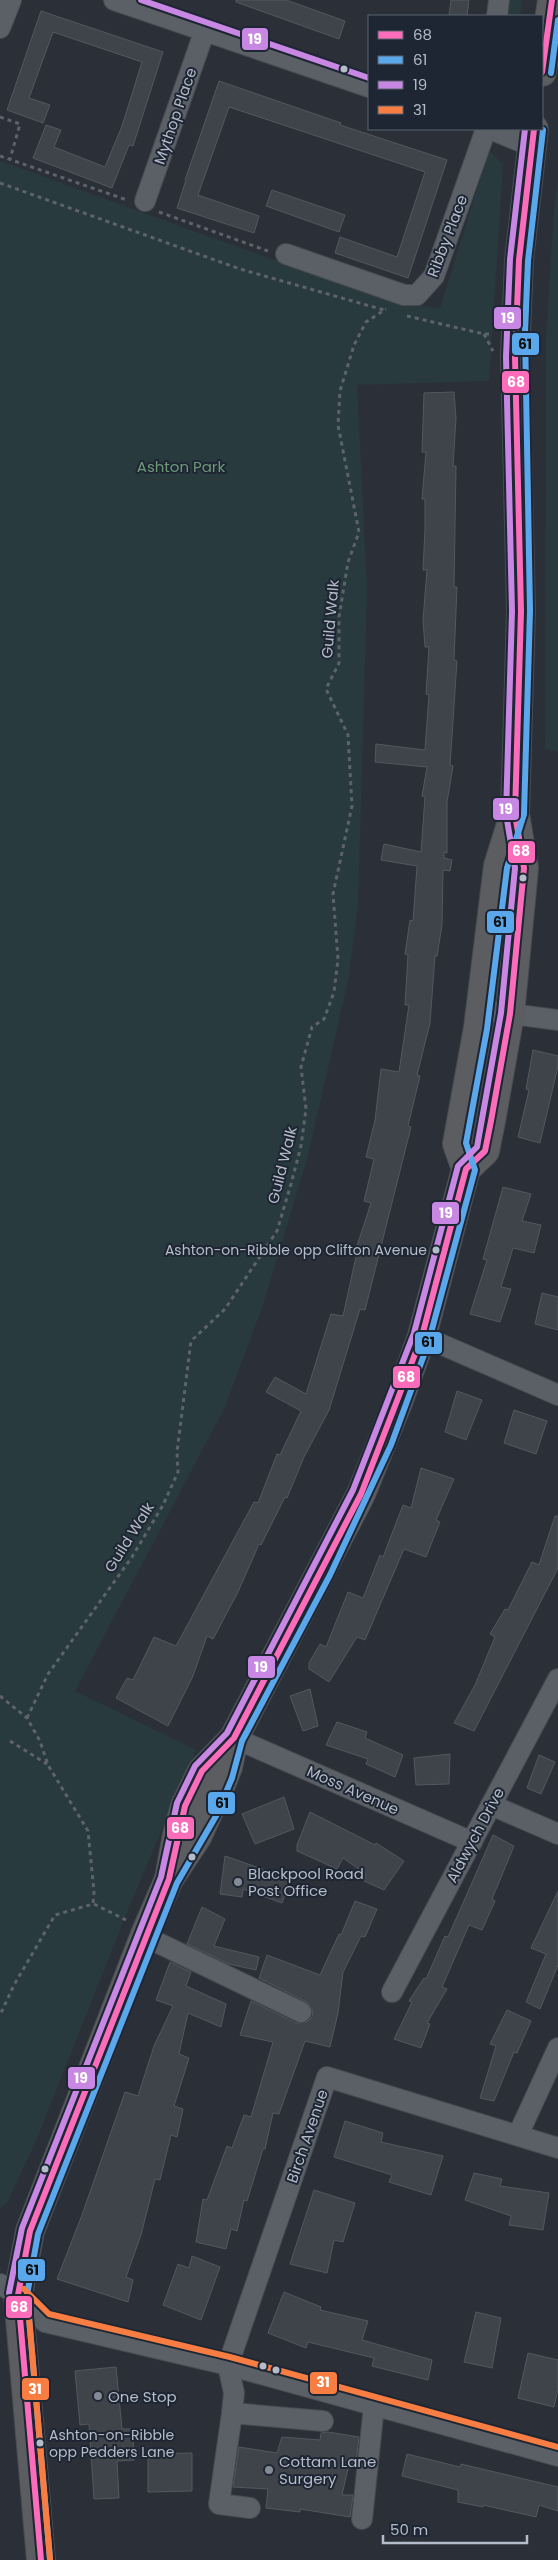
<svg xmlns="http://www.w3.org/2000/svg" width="558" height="2560" font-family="Poppins,sans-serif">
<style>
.green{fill:#283a3e}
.building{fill:#3f444a;stroke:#53585f}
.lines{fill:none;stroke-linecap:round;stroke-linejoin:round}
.minor-casing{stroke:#474b51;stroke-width:22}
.highway-casing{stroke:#484c53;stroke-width:30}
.path{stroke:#5e636a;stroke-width:3;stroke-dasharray:4 4;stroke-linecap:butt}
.minor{stroke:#5b5f66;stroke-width:20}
.highway{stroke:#5b5d60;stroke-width:28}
.bus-1-casing{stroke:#1e2633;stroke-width:10}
.bus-2-casing{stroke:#1e2633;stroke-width:10}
.bus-3-casing{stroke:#1e2633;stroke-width:10}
.bus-4-casing{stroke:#1e2633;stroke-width:10}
.bus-1{stroke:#fb6dba;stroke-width:6}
.bus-2{stroke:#5aa8eb;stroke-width:6}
.bus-3{stroke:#c787e3;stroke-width:6}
.bus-4{stroke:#f77d43;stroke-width:6}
.bus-dot{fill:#b5bcc9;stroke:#1e2633;stroke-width:2}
.poi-dot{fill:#858b96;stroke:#1e2633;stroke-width:2}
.labels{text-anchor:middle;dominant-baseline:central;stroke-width:4;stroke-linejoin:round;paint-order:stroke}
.bus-label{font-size:14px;fill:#b5bcc9;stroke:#1e2633;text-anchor:end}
.street-label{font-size:15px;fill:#b5bcc9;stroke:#1e2633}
.park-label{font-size:15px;fill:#6d9979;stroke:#1e2633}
.poi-label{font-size:15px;fill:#b5bcc9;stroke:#1e2633;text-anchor:start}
.line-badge{stroke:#1e2633;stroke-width:2}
.badge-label{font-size:14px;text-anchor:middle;font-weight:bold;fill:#fff}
.pale-badge-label{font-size:14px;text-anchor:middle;font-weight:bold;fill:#111}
</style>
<rect width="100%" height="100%" fill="#2b3038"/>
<g class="green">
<path d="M505,0H522L520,16H502Z"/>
<path d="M489,151L503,164L489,381L357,385L367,589L358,906L348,981L307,1159L263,1305L224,1409L75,1691L196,1750L132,1900L36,2141L7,2203L0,2209V161L271,259L428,307L440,308Z"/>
<path d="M558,179V752L545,749L546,334L554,212Z"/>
</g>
<g class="building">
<path d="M236,0H286L345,21L339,39L236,2Z"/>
<path d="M451,0H469L467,16H449Z"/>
<path d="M41,11L163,52L133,146L129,145L112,188L33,158L46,125L61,130L54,147L105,167L122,126L142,62L53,32L29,98L50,105L43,123L7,110Z"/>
<path d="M219,81L341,123L340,125L447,160L408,278L335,253L340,237L397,257L425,172L229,107L198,195L259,216L254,233L177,208L186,180H185Z"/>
<path d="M272,190L345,215L339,232L266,206Z"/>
<path d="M454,392L456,418L453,466H456L454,587H457L454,660L457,661L450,765L453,766L447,802V853L444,852V858L452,860L450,871L443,870L442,925L437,956H435L430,1023L417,1075L420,1076L408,1126L411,1127L365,1310L360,1309L329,1410L304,1457L287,1498L285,1497L261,1545L259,1544L238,1592L213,1639L207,1636L193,1676L168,1726L116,1698L127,1678L133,1680L154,1637L176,1646L254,1502L258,1503L277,1454L280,1455L301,1411L266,1392L275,1377L306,1394L331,1314L343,1316L357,1252H355L371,1203L364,1201L374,1159L366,1157L375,1120L381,1069L399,1072L409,1005H405L408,955L405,954L410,920L413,921L417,866L381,860L384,844L421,852L425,797L422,796L427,767L375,762L376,744L425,750L429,695L426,694L429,647H425L423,620L427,570H423L425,529V499H422L426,452H422L424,393Z"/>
<path d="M533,1050L558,1056V1066L540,1143L518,1137L529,1090L526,1089Z"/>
<path d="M503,1187L531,1194L522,1221L541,1225L534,1253L513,1248L501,1287L511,1289L500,1322L470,1314L487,1260L483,1259Z"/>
<path d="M542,1293L558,1297V1330L535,1324Z"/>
<path d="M457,1391L482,1400L466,1440L445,1432Z"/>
<path d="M514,1410L547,1421L536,1454L504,1443Z"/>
<path d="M421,1468L454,1479L436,1520L440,1522L426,1557L404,1549L365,1640L357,1637L329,1682L309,1669V1663L320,1644L326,1647L348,1592L363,1598L380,1555L383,1557L403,1505L411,1508Z"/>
<path d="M555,1516H558V1568L474,1731L454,1723L475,1685L495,1637L490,1634L505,1609L508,1610L532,1562L539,1565Z"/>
<path d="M310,1689L318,1726L303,1731L290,1696Z"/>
<path d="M337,1722L367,1732L365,1738L403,1755L395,1777L366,1764L368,1759L326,1745Z"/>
<path d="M450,1754L449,1784L416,1785L414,1758Z"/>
<path d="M539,1755L555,1762L541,1794L527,1788Z"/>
<path d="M284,1797L294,1829L255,1844L242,1814Z"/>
<path d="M310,1812L375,1845L376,1843L404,1861L384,1890L364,1881L366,1874L343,1858L337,1869L297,1851V1845Z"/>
<path d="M493,1835L514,1846L492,1899L495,1901L482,1930L469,1925L442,1987L447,1989L427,2023L430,2024L421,2048L394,2039L412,2002L409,2001L424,1978L426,1979L445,1936L448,1937Z"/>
<path d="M225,1856L291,1879L282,1903L243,1889L242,1897L220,1894Z"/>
<path d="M558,1891V1965L540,2009L526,2002L546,1954L531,1948Z"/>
<path d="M355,1901L377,1909L365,1937L361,1936L343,1972L338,2013L330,2047L305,2041L279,2114L273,2113L265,2149H263L247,2201L244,2200L237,2231L231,2229L226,2249L196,2242L203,2199L207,2200L227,2146L232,2148L244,2115L251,2117L273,2042L240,2035L251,2001L296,2023L307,2022L312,2017L313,2011L307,2002L259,1978L267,1955L320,1975L339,1934L341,1935Z"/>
<path d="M202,1907L225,1919L214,1946L259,1957L256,1970L229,1964L187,1944Z"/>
<path d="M170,1962L191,1972L186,1986L226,2004L221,2027L188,2013L179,2054L189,2058L174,2106L183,2109L177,2137L171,2135L160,2180L155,2179L141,2235L126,2277L133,2280L128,2302L57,2279L82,2215L125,2092L138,2096L154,2046L173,2006L156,2000Z"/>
<path d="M507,2010L531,2021L517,2053L514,2052L494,2101L480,2098L496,2046L490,2044Z"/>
<path d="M345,2121L383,2133L381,2142L443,2156L431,2195L389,2182L392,2175L334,2157Z"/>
<path d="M474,2173L502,2179L500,2186L549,2193L543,2230L509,2225L511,2216L465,2200Z"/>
<path d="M314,2190L355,2203L343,2242L334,2240L327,2273L290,2264Z"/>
<path d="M192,2256L220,2267L201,2320L163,2305L178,2264L189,2268Z"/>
<path d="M284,2292L321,2307L320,2310L368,2321L362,2340L432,2360L428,2380L372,2366L374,2358L308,2342L306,2348L268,2333Z"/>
<path d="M476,2312L501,2318L492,2368L464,2362Z"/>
<path d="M528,2353L558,2360V2389L554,2407L518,2398Z"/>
<path d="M116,2367L122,2429H133L134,2460L117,2461L119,2498L94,2499L89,2424L80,2425L75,2371Z"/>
<path d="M328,2432L359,2437L356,2464H349L342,2495H353L350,2517L300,2509V2512L266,2508L268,2489L233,2487L239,2447L277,2453L282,2437L320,2440L321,2433Z"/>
<path d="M192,2453V2491L148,2492V2454Z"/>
<path d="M407,2454L460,2467L461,2464L558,2487V2511L539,2505L536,2517L483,2505V2507L458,2502V2490L402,2476Z"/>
</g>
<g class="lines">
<g class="minor-casing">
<g id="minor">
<path d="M114,0L369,87"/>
<path d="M497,16L499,0"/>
<path d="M0,28L11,0"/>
<path d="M490,129L531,146"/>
<path d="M145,201L205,30"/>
<path d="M286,254L404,295H417L434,276L486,129"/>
<path d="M481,1010L558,1020"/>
<path d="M422,1336L558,1395"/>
<path d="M234,1738L472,1842"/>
<path d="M491,1805L558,1834"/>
<path d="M144,1936L301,2012"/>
<path d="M392,1992L558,1679"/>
<path d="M518,2135L558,2048"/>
<path d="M0,2284L18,2295L45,2322L228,2365L558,2456"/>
<path d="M232,2413L219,2504L250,2508"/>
<path d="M323,2421L232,2413L234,2393L228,2365L327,2077L558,2148"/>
<path d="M362,2519L374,2406"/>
</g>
</g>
<g class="highway-casing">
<g id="highway">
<path d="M542,72L552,0"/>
<path d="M466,1169L457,1144L478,1028L498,866L513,818"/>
<path d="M169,1879L177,1835L185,1806L202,1771L234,1738L361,1494L399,1400L422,1336L466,1169L485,1151L491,1121L510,1014L523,879L524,868L515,814L521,611L515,357L519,260L534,129"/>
<path d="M41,2560L18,2295L30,2231L146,1932L169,1879L197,1837L220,1787L228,1767L234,1739"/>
</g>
</g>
<g class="path">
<path d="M0,117L20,124L10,159"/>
<path d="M0,156L127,200"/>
<path d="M0,183L240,269L384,310"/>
<path d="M159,212L268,251"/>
<path d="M407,316L484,334H493"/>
<path d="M484,334L493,351"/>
<path d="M0,1696L27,1718L40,1741L48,1765L88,1831L94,1892L93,1904L55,1915L14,1985L0,2015"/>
<path d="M27,1718L48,1674L132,1557L163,1505L178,1472L177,1452L191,1341L225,1309L277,1231L291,1184L301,1146L306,1109L301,1067L312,1027L324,1019L334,992L338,959L333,894L352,806L348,735L326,689L339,663V617L348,562L359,532L338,425L340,391L354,345L366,322L386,309"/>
<path d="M10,1741L47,1764"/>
<path d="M94,1904L126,1920"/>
</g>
<use href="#minor" class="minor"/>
<use href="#highway" class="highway"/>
<g class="bus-1-casing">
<g id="bus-1">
<path d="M542,72L552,0"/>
<path d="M41,2560L18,2295L30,2231L169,1879L185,1806L202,1771L234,1738L361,1494L422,1336L466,1169L485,1151L491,1121L510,1014L524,868L515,814L521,611L515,357L519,260L534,129"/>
</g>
</g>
<g class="bus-2-casing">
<g id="bus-2">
<path d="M551,73L558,20"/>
<path d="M50,2559L27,2295L38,2234L177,1883L216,1816L232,1778L242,1741L330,1575L391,1445L428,1344L475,1170L466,1143L487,1029L507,868L524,814L530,611L525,332L528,261L543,130"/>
</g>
</g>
<g class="bus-3-casing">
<g id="bus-3">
<path d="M141,0L369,78"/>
<path d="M9,2293L22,2228L161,1877L177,1803L195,1766L227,1733L353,1490L414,1333L458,1166L477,1147L482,1119L501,1013L515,868L506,814L512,611L506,357L510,259L525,129"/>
</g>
</g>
<g class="bus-4-casing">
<g id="bus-4">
<path d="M24,2289L49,2314L230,2357L558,2447"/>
<path d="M27,2294L50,2559"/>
</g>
</g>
<use href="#bus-1" class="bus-1"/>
<use href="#bus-2" class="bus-2"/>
<use href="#bus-3" class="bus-3"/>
<use href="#bus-4" class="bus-4"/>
</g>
<g class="bus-dot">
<circle cx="344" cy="69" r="4.5"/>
<circle cx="523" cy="878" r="4.5"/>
<circle cx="436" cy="1250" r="4.5"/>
<circle cx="192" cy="1857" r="4.5"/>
<circle cx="45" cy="2169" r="4.5"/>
<circle cx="263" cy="2366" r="4.5"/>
<circle cx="276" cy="2370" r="4.5"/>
<circle cx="40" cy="2443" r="4.5"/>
</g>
<g class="poi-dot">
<circle cx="238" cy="1882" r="5"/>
<circle cx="98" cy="2396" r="5"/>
<circle cx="269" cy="2470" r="5"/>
</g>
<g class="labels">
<g class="bus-label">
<text x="427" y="1250">Ashton-on-Ribble opp Clifton Avenue</text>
<text x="49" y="2435" text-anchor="start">Ashton-on-Ribble<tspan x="49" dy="17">opp Pedders Lane</tspan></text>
</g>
<g class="street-label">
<text transform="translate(175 116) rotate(-71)">Mythop Place</text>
<text transform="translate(447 236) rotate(-69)">Ribby Place</text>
<text transform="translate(330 619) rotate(-85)">Guild Walk</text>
<text transform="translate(282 1165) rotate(-76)">Guild Walk</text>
<text transform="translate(129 1537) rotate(-58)">Guild Walk</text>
<text transform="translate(353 1790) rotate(24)">Moss Avenue</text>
<text transform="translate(475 1835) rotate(-62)">Aldwych Drive</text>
<text transform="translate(307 2136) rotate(-71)">Birch Avenue</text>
</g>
<g class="park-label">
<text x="181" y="466">Ashton Park</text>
</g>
<g class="poi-label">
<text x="248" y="1873">Blackpool Road<tspan x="248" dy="17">Post Office</tspan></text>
<text x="108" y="2396">One Stop</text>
<text x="279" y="2461">Cottam Lane<tspan x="279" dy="17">Surgery</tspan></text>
</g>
</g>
<g class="line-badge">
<rect x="241" y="27" width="28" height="24" rx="5" fill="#c787e3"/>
<rect x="493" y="306" width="29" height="24" rx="5" fill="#c787e3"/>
<rect x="511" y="332" width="29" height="24" rx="5" fill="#5aa8eb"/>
<rect x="501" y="370" width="29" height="24" rx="5" fill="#fb6dba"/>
<rect x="492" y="797" width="28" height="24" rx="5" fill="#c787e3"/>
<rect x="507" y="840" width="29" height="24" rx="5" fill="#fb6dba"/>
<rect x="486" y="910" width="29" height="24" rx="5" fill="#5aa8eb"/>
<rect x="431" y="1201" width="29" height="24" rx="5" fill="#c787e3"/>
<rect x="414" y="1331" width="29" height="24" rx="5" fill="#5aa8eb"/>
<rect x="392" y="1365" width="29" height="24" rx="5" fill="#fb6dba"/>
<rect x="247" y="1655" width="29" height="24" rx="5" fill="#c787e3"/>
<rect x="207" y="1791" width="29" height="24" rx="5" fill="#5aa8eb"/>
<rect x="166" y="1816" width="29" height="24" rx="5" fill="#fb6dba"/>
<rect x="67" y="2066" width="29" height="24" rx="5" fill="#c787e3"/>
<rect x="17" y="2258" width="29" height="24" rx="5" fill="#5aa8eb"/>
<rect x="5" y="2295" width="28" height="24" rx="5" fill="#fb6dba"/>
<rect x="309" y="2371" width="29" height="24" rx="5" fill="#f77d43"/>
<rect x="21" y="2377" width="29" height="24" rx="5" fill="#f77d43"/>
</g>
<g class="badge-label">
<text x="255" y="44">19</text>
<text x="508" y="323">19</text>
<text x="516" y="387">68</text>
<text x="506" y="814">19</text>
<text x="521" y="856">68</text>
<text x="446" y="1218">19</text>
<text x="406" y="1382">68</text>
<text x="261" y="1672">19</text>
<text x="180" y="1833">68</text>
<text x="81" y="2083">19</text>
<text x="19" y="2312">68</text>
<text x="323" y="2387">31</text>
<text x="35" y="2394">31</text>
</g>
<g class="pale-badge-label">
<text x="525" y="349">61</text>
<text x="500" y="927">61</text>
<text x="428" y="1347">61</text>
<text x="222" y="1808">61</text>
<text x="32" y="2275">61</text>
</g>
<rect x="368" y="15" width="175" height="115" fill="#1e2633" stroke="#5a626f"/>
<rect x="378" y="31" width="25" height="8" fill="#fb6dba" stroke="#5a626f"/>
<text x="413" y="40" font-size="15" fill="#b5bcc9">68</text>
<rect x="378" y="56" width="25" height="8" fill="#5aa8eb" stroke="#5a626f"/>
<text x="413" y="65" font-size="15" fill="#b5bcc9">61</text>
<rect x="378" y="81" width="25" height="8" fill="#c787e3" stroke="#5a626f"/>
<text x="413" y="90" font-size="15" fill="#b5bcc9">19</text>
<rect x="378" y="106" width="25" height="8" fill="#f77d43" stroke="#5a626f"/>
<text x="413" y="115" font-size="15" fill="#b5bcc9">31</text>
<path d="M383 2535v8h144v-8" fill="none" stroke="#b5bcc9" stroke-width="2.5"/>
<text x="390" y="2535" font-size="15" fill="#b5bcc9" stroke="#1e2633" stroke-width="4" paint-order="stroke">50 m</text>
</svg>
